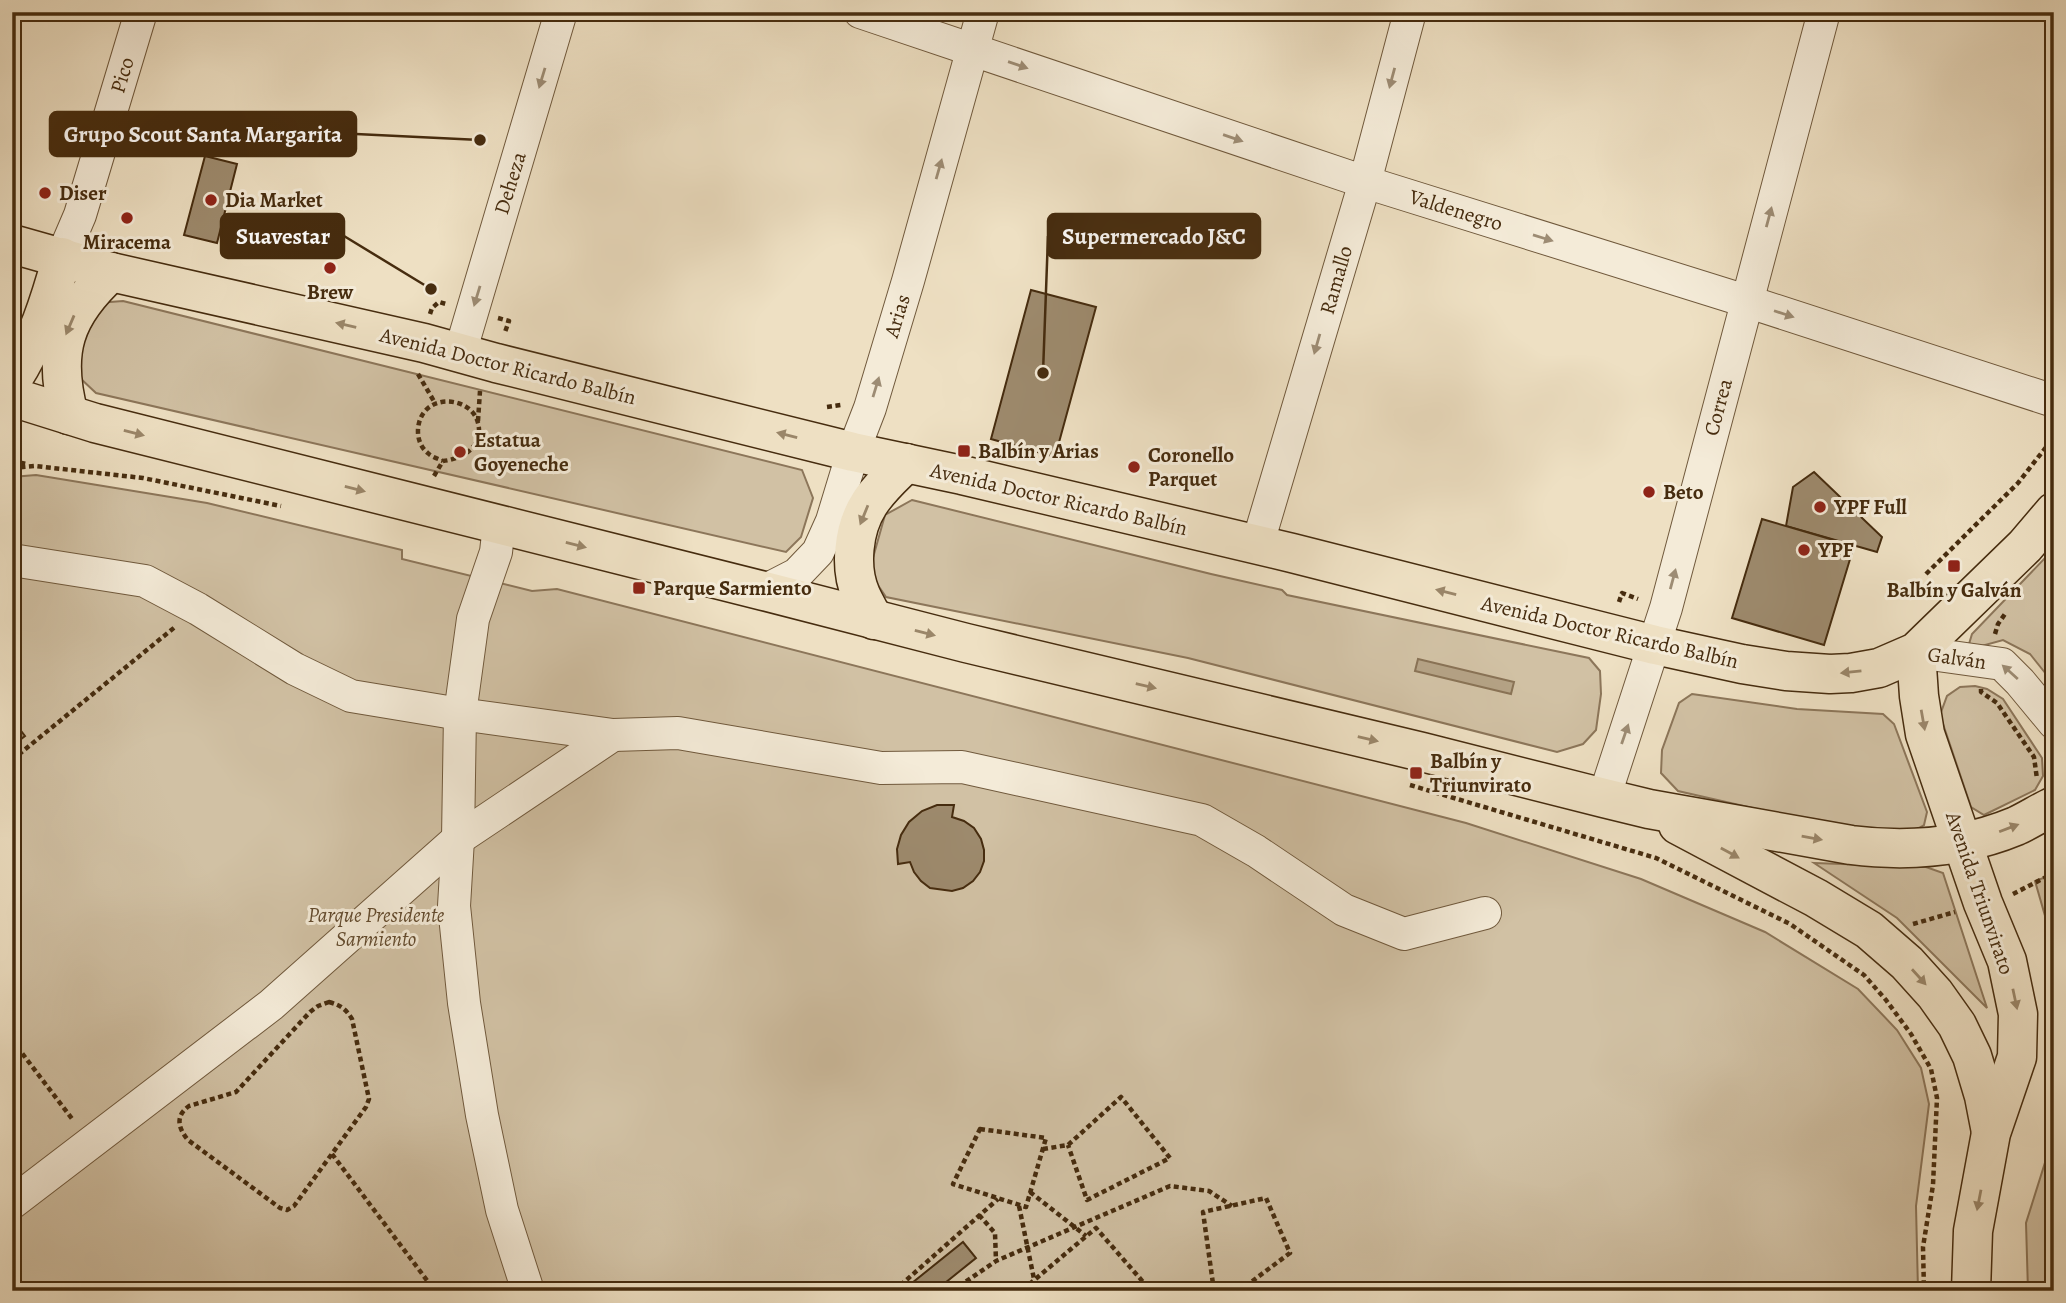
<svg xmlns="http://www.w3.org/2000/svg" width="2066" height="1303" font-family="Alegreya,serif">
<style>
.green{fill:#d1c1a4;stroke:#8c765a;stroke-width:2}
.water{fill:#b5a386;stroke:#897356;stroke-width:2}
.building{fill:#9d8a6d;stroke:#462c0f;stroke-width:2}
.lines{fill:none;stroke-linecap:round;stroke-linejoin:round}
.minor-casing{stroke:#70593c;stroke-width:34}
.major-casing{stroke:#462c0f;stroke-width:41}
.path{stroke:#462c0f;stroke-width:4.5;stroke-dasharray:5 3.5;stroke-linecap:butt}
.minor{stroke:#f4ebd8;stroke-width:32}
.major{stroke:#eee0c3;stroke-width:38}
.oneway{fill:#9d8c74}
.oneway2{fill:#9a8669}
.poi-dot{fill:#8f2418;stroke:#f4ebd8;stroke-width:2.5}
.labels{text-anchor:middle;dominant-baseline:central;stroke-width:6;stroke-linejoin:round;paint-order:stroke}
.street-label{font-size:21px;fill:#462c0f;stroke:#f4ebd8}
.poi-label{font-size:21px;font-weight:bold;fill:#462c0f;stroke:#f4ebd8;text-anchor:start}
.park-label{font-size:21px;font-style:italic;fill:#624a2d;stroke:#f4ebd8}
.leader{fill:none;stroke:#462c0f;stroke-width:2.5}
.callout-dot{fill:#462c0f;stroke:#f4ebd8;stroke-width:2.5}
.callout{fill:#462c0f;stroke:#462c0f;stroke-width:2.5}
.callout-label{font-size:23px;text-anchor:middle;font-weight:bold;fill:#fff}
</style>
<rect width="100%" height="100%" fill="#eee0c3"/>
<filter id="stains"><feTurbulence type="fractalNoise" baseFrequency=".00286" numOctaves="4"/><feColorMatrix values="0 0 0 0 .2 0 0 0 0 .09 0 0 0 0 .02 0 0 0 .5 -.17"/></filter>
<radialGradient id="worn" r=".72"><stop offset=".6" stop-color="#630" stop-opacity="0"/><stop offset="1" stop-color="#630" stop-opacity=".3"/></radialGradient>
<g class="green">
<path d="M12,277C24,294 17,314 12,332Z"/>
<path d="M123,301L802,470L813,498L801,537L786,552L96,393L80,378L77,360L97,303Z"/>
<path d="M36,475L207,503L402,550V559L532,591L557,589L1466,823L1641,879L1765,932L1858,989L1897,1030L1921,1068L1929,1104L1916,1206L1918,1291H12V477Z"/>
<path d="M912,500L1211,574L1282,590L1287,595L1589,658L1600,671L1601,694L1596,730L1583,744L1557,752L1188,658L886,597L869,572L885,515Z"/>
<path d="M2054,545V684L2030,654L2003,640L1978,647L1969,644L1972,634L2047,556Z"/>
<path d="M1975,686L1987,689L2003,699L2042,758L2043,776L2035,790L1984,815L1971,807L1940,715L1947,696L1960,687Z"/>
<path d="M1692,694L1797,709L1883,714L1894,724L1927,812L1924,825L1914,831L1832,826L1678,791L1661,773L1662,750L1679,703Z"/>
<path d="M1814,863L1926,867L1943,873L1987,1008L1897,918Z"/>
<path d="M2054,874V947L2035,881Z"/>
<path d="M2054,1134V1291H2028L2026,1223Z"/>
</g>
<path class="water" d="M1418,659L1514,682L1511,694L1415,671Z"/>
<g class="building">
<path d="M205,156L237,164L217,243L184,235Z"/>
<path d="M1031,290L1096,307L1055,457L991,439Z"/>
<path d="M1814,472L1882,537L1877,552L1786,526L1793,487Z"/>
<path d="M1762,519L1854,546L1824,645L1732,618Z"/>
<path d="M12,719L25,736L12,746Z"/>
<path d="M937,805H954L952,817L964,821L974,828L981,839L984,850V861L980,872L973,881L963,888L952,891L930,888L921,881L914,872L910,862L898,864L897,849L901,835L909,822L922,811Z"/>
<path d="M963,1242L976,1258L935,1291H902Z"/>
</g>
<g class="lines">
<g class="minor-casing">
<g id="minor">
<path d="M860,12L1365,182L1746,301L2054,401"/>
<path d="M62,257L80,215L141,12"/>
<path d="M460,353L561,12"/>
<path d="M499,525L496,552L473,619L460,714L458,839L454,906L464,1003L482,1115L502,1210L528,1291"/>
<path d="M1257,546L1365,182L1410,12"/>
<path d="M12,560L145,581L198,609L295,669L351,696L460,714L613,735L678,733L881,768L962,767L1202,820L1256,851L1344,910L1404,934L1485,913"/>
<path d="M764,591L797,574L818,552L832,521L853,452L870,408L908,281L983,12"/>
<path d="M1916,652L2002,664L2020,682L2054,723"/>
<path d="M1604,798L1666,608L1824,12"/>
<path d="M12,1203L271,1005L458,839L613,735"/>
</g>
</g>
<g class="major-casing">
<g id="major">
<path d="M12,244L111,272L424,343L496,363L853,452L962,475L1292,553L1655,645L1742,664L1786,671L1830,674L1851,673L1879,668L1916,652L2025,546L2054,512"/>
<path d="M12,380C37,342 50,301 62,257"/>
<path d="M12,397L95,423L764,591L966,643L1422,752L1604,798L1649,809L1851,845C1907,852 1963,848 2016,826C2029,820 2041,812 2054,806"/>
<path d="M69,415C52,352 64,315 111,272"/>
<path d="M874,620C870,612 865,604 861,595C849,568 853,529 869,504C879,488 893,476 906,463"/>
<path d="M1916,652L1919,696L1925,734L1983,903L2007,961L2018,1014L2017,1057L1991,1133L1973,1231L1971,1291"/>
<path d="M1678,825L1816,898L1869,930L1907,963L1935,994L1957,1025L1972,1056L1984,1096L1991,1132"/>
</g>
</g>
<g class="path">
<path d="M430,314L432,308L439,302L446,304"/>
<path d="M498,318L509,321L505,332"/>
<path d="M418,374L435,403"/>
<path d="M827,407L841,405"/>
<path d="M478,421L480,391"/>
<path d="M12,461L27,464"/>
<path d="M12,468L35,466L143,478L281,506"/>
<path d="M434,476L443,461C463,459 484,446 478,423C473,401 440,394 425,411C415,423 415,444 429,454C432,457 439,459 443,461"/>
<path d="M1926,574L2018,483L2054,437"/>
<path d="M1619,602L1622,593L1638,599"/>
<path d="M1995,634L1998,624L2005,614"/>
<path d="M1981,689V692L1997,703L2034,757L2037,779"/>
<path d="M12,760L175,627"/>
<path d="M1410,785L1656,858L1790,924L1864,975L1886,1000L1911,1034L1931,1069L1937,1098L1933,1185L1923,1247L1924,1291"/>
<path d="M2013,894L2054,873"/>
<path d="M1913,924L1955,912"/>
<path d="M329,1002C340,1005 346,1009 352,1019L369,1099L366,1107L294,1206L287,1210L280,1208L188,1140C178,1128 175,1116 189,1106L236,1092L310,1012L318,1006Z"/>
<path d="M12,1040L73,1120"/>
<path d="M980,1129L1046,1138L1026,1207L953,1184Z"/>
<path d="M1043,1149L1068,1145L1121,1097L1170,1158L1087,1200L1068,1145"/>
<path d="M332,1154L435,1291"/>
<path d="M1030,1192L1086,1236"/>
<path d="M1019,1206L1034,1279"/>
<path d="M979,1215L995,1233L996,1261"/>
<path d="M894,1291L998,1199"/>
<path d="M952,1291L996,1261L1170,1186L1209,1191L1232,1206"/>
<path d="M1027,1291L1026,1287L1096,1228L1151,1291"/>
<path d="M1214,1291L1203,1212L1266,1198L1290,1253L1239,1291"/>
</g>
<use href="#minor" class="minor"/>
<use href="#major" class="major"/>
</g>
<defs><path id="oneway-solid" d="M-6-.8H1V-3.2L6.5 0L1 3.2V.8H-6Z" transform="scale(1.75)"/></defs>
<g class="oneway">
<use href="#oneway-solid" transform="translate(1018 65) rotate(19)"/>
<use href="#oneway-solid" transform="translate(542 78) rotate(107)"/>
<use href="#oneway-solid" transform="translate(1392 78) rotate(105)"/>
<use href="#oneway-solid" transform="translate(1233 138) rotate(19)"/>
<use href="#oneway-solid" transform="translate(939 169) rotate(-74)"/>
<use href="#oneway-solid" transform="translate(1769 217) rotate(-75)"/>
<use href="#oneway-solid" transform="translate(1543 238) rotate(17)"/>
<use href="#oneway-solid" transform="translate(477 296) rotate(107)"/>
<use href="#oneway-solid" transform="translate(1784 314) rotate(18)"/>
<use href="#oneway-solid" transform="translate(1317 344) rotate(106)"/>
<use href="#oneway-solid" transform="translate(876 387) rotate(-73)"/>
<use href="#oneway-solid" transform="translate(1673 579) rotate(-75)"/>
<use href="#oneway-solid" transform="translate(2010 672) rotate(-138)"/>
<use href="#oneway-solid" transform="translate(1625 734) rotate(-71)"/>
</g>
<g class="oneway2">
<use href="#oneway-solid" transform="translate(70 325) rotate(113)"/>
<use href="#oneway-solid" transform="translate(346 325) rotate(-167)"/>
<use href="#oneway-solid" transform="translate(134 433) rotate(14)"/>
<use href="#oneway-solid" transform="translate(787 435) rotate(-166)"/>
<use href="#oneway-solid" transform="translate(355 489) rotate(14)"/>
<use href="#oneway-solid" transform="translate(864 515) rotate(112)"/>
<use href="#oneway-solid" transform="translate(576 545) rotate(14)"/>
<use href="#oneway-solid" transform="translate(1446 592) rotate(-166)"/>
<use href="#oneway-solid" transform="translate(925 633) rotate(14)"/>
<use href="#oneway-solid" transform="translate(1851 672) rotate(174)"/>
<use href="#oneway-solid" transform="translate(1146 686) rotate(13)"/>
<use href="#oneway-solid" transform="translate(1923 720) rotate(80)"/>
<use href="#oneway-solid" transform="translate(1368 739) rotate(13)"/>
<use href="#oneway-solid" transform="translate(2009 828) rotate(-21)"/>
<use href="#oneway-solid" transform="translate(1812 838) rotate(10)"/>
<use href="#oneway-solid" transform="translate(1730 853) rotate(29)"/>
<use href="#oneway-solid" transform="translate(1919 977) rotate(48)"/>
<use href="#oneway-solid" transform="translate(2015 999) rotate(78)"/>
<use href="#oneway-solid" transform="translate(1979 1200) rotate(101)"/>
</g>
<g class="poi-dot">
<circle cx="45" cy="193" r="7"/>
<circle cx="211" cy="200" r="7"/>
<circle cx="127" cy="218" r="7"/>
<circle cx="330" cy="268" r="7"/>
<rect x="957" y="444" width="14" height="14" rx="3.5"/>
<circle cx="460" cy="452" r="7"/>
<circle cx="1134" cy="467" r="7"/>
<circle cx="1649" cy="492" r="7"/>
<circle cx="1820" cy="507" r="7"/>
<circle cx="1804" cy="550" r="7"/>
<rect x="1947" y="559" width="14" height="14" rx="3.5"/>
<rect x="632" y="581" width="14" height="14" rx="3.5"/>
<rect x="1409" y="766" width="14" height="14" rx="3.5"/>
</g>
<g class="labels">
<g class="street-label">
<text transform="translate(122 75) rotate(-73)">Pico</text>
<text transform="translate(510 183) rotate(-73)">Deheza</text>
<text transform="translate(1456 210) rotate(17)">Valdenegro</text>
<text transform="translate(1336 280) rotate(-74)">Ramallo</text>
<text transform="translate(897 316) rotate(-73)">Arias</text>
<text transform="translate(508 366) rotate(14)">Avenida Doctor Ricardo Balbín</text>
<text transform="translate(1718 407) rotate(-75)">Correa</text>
<text transform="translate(1059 499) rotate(13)">Avenida Doctor Ricardo Balbín</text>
<text transform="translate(1610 632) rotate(13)">Avenida Doctor Ricardo Balbín</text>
<text transform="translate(1957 658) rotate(8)">Galván</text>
<text transform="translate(1980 893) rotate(71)">Avenida Triunvirato</text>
</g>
<g class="poi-label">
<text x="59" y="193">Diser</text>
<text x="225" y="200">Dia Market</text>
<text x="127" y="242" text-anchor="middle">Miracema</text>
<text x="330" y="292" text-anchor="middle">Brew</text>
<text x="474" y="440">Estatua<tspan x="474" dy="24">Goyeneche</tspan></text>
<text x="978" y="451">Balbín y Arias</text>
<text x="1148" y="455">Coronello<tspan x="1148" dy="24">Parquet</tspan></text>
<text x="1663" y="492">Beto</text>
<text x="1834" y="507">YPF Full</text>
<text x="1818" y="550">YPF</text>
<text x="653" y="588">Parque Sarmiento</text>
<text x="1954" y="590" text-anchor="middle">Balbín y Galván</text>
<text x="1430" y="761">Balbín y<tspan x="1430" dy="24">Triunvirato</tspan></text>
</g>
<g class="park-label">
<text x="376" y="915">Parque Presidente<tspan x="376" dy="24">Sarmiento</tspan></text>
</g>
</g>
<path class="leader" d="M480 140L356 134M1043 373L1048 236M431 289L344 236"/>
<g class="callout-dot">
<circle cx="480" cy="140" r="7"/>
<circle cx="1043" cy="373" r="7"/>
<circle cx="431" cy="289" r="7"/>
</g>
<g class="callout">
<rect x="50" y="112" width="306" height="44" rx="7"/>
<rect x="1048" y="214" width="212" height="44" rx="7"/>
<rect x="221" y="214" width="123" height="44" rx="7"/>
</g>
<g class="callout-label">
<text x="203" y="142">Grupo Scout Santa Margarita</text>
<text x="1154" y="244">Supermercado J&amp;C</text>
<text x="283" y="244">Suavestar</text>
</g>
<rect width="2066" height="1303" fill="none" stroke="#eee0c3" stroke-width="42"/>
<rect x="14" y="14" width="2038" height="1275" fill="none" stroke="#462c0f" stroke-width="3.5"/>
<rect x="21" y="21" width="2024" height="1261" fill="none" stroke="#462c0f" stroke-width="2"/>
<rect width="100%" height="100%" filter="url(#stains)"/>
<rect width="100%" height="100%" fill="url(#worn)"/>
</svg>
